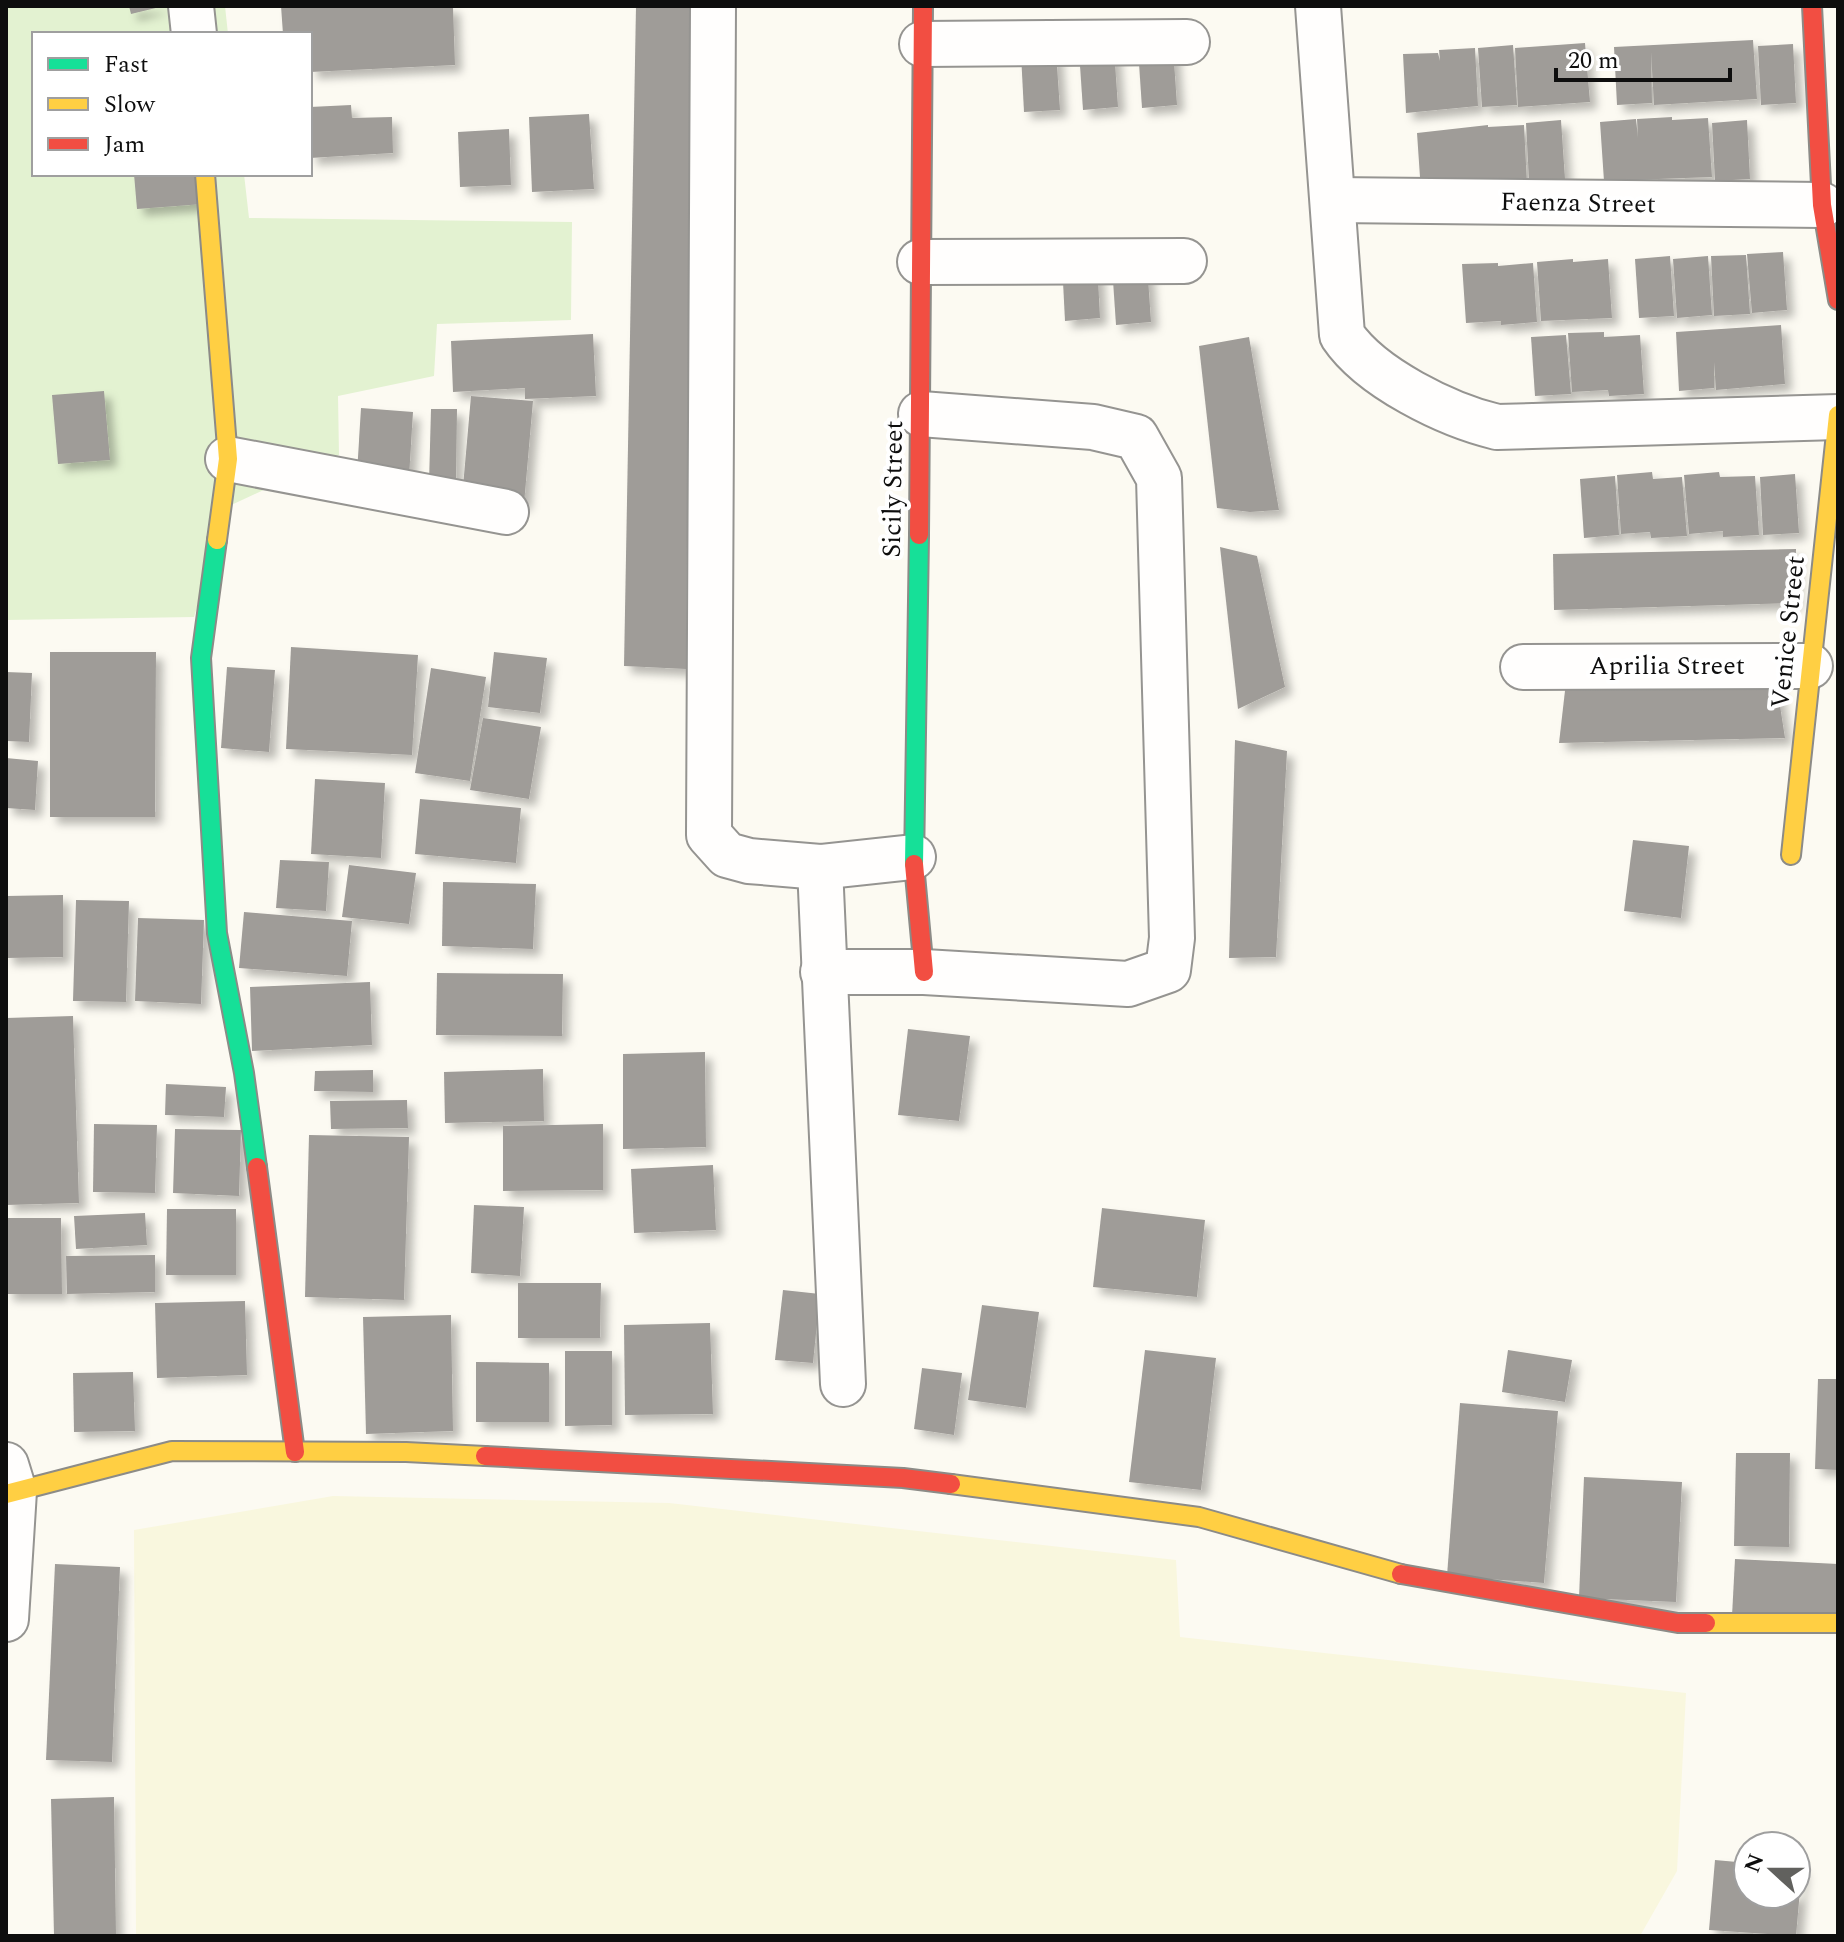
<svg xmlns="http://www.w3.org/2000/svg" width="1844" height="1942" font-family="Spectral,serif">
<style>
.farmland{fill:#f9f7de}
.green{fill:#e3f2d1}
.building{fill:#9f9c98;filter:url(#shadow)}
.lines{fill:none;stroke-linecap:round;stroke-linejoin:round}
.street-casing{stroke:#959491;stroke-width:48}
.fast-casing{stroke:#8c8b87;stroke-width:22}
.slow-casing{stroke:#8c8b87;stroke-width:22}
.jam-casing{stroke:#8c8b87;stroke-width:22}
.street{stroke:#fffefd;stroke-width:44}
.fast{stroke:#16e098;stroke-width:18}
.slow{stroke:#ffcf43;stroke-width:18}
.jam{stroke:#f24e42;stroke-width:18}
.labels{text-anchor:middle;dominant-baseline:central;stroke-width:8;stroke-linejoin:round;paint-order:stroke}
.street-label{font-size:26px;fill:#0e0e0e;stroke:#fff}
</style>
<defs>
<filter id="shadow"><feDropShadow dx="7" dy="7" stdDeviation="4" flood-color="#0004"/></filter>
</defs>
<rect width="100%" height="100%" fill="#fcfaf2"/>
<path class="farmland" d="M333,1496L669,1503L1176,1560L1180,1637L1686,1693L1677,1871L1640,1936H136L134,1530Z"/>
<path class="green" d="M6,6H225L228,34H34V174H244L249,218L572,222L571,320L437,324L434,376L338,396L339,455L227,507L194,617L6,620Z"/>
<g class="building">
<path d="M129,6H160V7L131,14Z"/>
<path d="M281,6H453L455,65L310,72V34H283Z"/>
<path d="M636,6H691L686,669L624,666Z"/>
<path d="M1753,40L1757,99L1654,105L1651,52L1652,103L1617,105L1614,47Z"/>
<path d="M1585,43L1590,102L1518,107L1515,48Z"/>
<path d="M1793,44L1796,103L1761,105L1758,46Z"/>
<path d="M1513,45L1517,105L1482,107L1478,48Z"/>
<path d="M1173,47L1177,105L1142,108L1138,49Z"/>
<path d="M1114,48L1118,107L1083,110L1079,51Z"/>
<path d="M1475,48L1478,106L1406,113L1403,54L1438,53L1440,61L1439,50Z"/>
<path d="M1056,51L1060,110L1024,112L1021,54Z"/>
<path d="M351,105L352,118L392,117L393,153L310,158V107Z"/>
<path d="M589,114L594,189L532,192L529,117Z"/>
<path d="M1672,117V120L1708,118L1712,177L1604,181L1600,122L1636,119L1638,138L1637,119Z"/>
<path d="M1561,120L1565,179L1529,181L1526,123Z"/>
<path d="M1747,120L1750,179L1715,181L1712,123Z"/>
<path d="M1488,125V127L1524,125L1527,184L1421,192L1417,133Z"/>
<path d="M509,129L511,185L460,187L458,132Z"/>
<path d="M134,174H201L203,204L137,209Z"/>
<path d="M1783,252L1787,310L1752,313L1747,254Z"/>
<path d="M1746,255L1750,314L1714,316L1711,256Z"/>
<path d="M1670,256L1674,316L1639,318L1635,259Z"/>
<path d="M1708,256L1712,315L1677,318L1673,259Z"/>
<path d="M1097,259L1100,318L1065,321L1062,262Z"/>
<path d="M1573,259V262L1608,259L1612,318L1541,321L1537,262Z"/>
<path d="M1147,263L1151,322L1116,325L1112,266Z"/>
<path d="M1498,263V266L1533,263L1537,322L1501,325V321L1466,323L1462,264Z"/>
<path d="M1781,325L1785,384L1716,390L1714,362V388L1679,391L1676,332Z"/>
<path d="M1604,332V337L1640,335L1644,394L1609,396L1608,390L1572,392L1568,333Z"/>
<path d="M593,334L596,396L525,399V388L453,392L451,341Z"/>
<path d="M1566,335L1571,394L1535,396L1531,337Z"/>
<path d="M1249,337L1279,510L1250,512L1217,508L1199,346Z"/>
<path d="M104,391L110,460L58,464L52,395Z"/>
<path d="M471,396L533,401L524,504L462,498Z"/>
<path d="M361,408L413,412L409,477L357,473Z"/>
<path d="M431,409H457L456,483H429Z"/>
<path d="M1652,472L1653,479L1682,477L1687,536L1651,538L1650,532L1621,534L1617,475Z"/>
<path d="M1719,472L1720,477L1755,476L1759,535L1723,537V531L1689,534L1684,475Z"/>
<path d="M1795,474L1799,533L1763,535L1760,477Z"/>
<path d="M1615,476L1619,535L1584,538L1580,479Z"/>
<path d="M1220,547L1257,556L1285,687L1238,709Z"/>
<path d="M1796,549L1795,603L1554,610L1553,554Z"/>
<path d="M291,647L418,655L412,755L286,749Z"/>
<path d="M50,652H156L155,817H50Z"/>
<path d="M494,652L547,658L540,713L488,707Z"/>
<path d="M227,667L275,670L269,752L221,748Z"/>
<path d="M431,668L486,677L470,781L415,773Z"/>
<path d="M6,672L32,673L29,742L6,741Z"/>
<path d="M1566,682L1777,686L1785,738L1559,743Z"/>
<path d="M483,718L541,727L529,799L470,790Z"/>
<path d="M1235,740L1287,751L1276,957L1229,958Z"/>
<path d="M6,758L38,761L35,810L6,808Z"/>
<path d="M315,779L385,783L381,858L311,854Z"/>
<path d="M420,799L521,808L516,863L415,854Z"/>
<path d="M1633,840L1689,846L1681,918L1624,911Z"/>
<path d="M280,860L329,862L326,911L276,908Z"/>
<path d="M349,865L416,873L409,924L342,917Z"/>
<path d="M443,882L536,884L533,949L442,946Z"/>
<path d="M63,895V957L6,958V896Z"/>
<path d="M76,900L129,901L126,1002L73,1001Z"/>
<path d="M244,912L352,921L347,976L239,968Z"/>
<path d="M138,918L204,920L201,1004L135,1001Z"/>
<path d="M437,973L563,974L562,1036L436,1035Z"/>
<path d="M370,982L372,1045L252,1051L250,987Z"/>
<path d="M73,1016L79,1203L6,1205V1018Z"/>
<path d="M908,1029L970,1036L959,1121L898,1115Z"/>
<path d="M705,1052L706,1147L623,1149V1054Z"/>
<path d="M543,1069L544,1121L445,1123L444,1072Z"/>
<path d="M373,1070V1092L314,1091L315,1071Z"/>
<path d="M166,1084L226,1087L224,1117L165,1115Z"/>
<path d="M407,1100L408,1128L331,1129L330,1101Z"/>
<path d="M94,1124L157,1125L155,1193L93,1192Z"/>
<path d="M603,1124V1190L503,1191V1126Z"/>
<path d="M175,1129L241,1130L239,1196L173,1193Z"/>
<path d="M309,1135L409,1137L404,1300L305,1297Z"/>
<path d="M713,1165L716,1230L634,1233L631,1169Z"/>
<path d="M474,1205L524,1207L520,1276L471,1273Z"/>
<path d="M1102,1208L1205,1220L1197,1297L1093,1287Z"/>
<path d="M167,1209H236V1275H166Z"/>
<path d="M145,1213L147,1245L76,1249L74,1216Z"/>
<path d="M6,1218H61L62,1294H6Z"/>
<path d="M155,1255V1292L67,1294L66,1256Z"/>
<path d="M518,1283H601L600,1338H518Z"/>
<path d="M783,1290L820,1294L813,1363L775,1360Z"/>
<path d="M245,1301L247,1375L157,1378L155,1303Z"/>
<path d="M982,1305L1039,1312L1026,1408L968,1400Z"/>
<path d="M451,1315L453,1431L366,1434L363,1317Z"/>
<path d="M710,1323L713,1414L625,1415L624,1325Z"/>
<path d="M1145,1350L1216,1358L1201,1490L1129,1482Z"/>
<path d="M1508,1350L1572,1360L1565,1402L1502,1392Z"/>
<path d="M565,1351H612V1425L565,1426Z"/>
<path d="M476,1362L549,1363V1422H476Z"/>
<path d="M922,1368L962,1373L954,1435L914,1429Z"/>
<path d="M133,1372L135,1431L74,1432L73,1373Z"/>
<path d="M1818,1379H1838V1470L1815,1469Z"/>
<path d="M1460,1403L1558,1411L1544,1583L1447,1576Z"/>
<path d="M1736,1453H1790L1789,1547L1734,1546Z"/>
<path d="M1584,1477L1682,1482L1676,1602L1579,1598Z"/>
<path d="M1735,1559L1838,1564V1620L1732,1616Z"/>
<path d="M55,1564L120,1567L112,1762L46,1760Z"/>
<path d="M114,1797L116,1936H54L51,1799Z"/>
<path d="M1715,1860L1748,1863V1894H1796V1867H1802L1796,1936L1709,1930Z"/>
</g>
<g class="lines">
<g class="street-casing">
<g id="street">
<path d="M191,6L194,34"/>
<path d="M713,6L709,835L727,855L749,861L820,867L913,857"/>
<path d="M1318,6L1342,335C1371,378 1447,415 1497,427L1838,417"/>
<path d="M922,44L1187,42"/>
<path d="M1334,200L1822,205"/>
<path d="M920,262L1184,261"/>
<path d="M228,459L506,512"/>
<path d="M1523,667L1810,666"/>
<path d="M820,867L843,1384"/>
<path d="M823,972H924L1128,984L1168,970L1172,938L1159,478L1136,437L1093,427L921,414"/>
<path d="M6,1465L14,1491L6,1619"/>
</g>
</g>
<g class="fast-casing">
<g id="fast">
<path d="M217,540L201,658L217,933L244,1073L257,1167"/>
<path d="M914,864L919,535"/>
</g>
</g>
<g class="slow-casing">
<g id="slow">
<path d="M205,174L228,459L217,540"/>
<path d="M1791,855L1838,415"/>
<path d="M951,1484L1199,1517L1401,1574"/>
<path d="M6,1494L172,1451L406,1452L485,1456"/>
<path d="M1706,1623H1838"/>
</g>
</g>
<g class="jam-casing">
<g id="jam">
<path d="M1812,6L1822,205L1838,300"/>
<path d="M919,535L923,6"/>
<path d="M914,864L924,972"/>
<path d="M257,1167L295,1452"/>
<path d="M485,1456L903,1478L951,1484"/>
<path d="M1401,1574L1678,1623H1706"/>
</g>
</g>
<use href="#street" class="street"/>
<use href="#fast" class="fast"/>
<use href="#slow" class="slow"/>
<use href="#jam" class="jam"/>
</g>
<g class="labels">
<g class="street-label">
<text transform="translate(1578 203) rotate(1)">Faenza Street</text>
<text transform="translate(893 489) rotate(-89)">Sicily Street</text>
<text transform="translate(1788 632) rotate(-84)">Venice Street</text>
<text x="1667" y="666">Aprilia Street</text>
</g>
</g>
<rect width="1844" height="1942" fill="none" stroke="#0e0e0e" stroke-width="16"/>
<rect x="32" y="32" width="280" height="144" fill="#ffffff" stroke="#9f9f9f" stroke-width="2"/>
<rect x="48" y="58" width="40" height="12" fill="#16e098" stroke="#9f9f9f" stroke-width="2"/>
<text x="104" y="72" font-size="24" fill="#0e0e0e">Fast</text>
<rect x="48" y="98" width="40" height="12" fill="#ffcf43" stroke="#9f9f9f" stroke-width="2"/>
<text x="104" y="112" font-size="24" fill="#0e0e0e">Slow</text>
<rect x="48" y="138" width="40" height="12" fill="#f24e42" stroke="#9f9f9f" stroke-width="2"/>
<text x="104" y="152" font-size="24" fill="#0e0e0e">Jam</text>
<g transform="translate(1772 1870) rotate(291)"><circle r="38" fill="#ffffff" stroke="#9f9f9f" stroke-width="2"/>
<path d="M0-6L14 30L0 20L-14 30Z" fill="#61615e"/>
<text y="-12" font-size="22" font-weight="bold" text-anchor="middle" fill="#0e0e0e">N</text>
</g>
<path d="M1556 68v12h174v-12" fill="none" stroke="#0e0e0e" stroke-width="4"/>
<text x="1568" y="68" font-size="24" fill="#0e0e0e" stroke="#ffffff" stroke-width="6" paint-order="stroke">20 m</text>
</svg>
